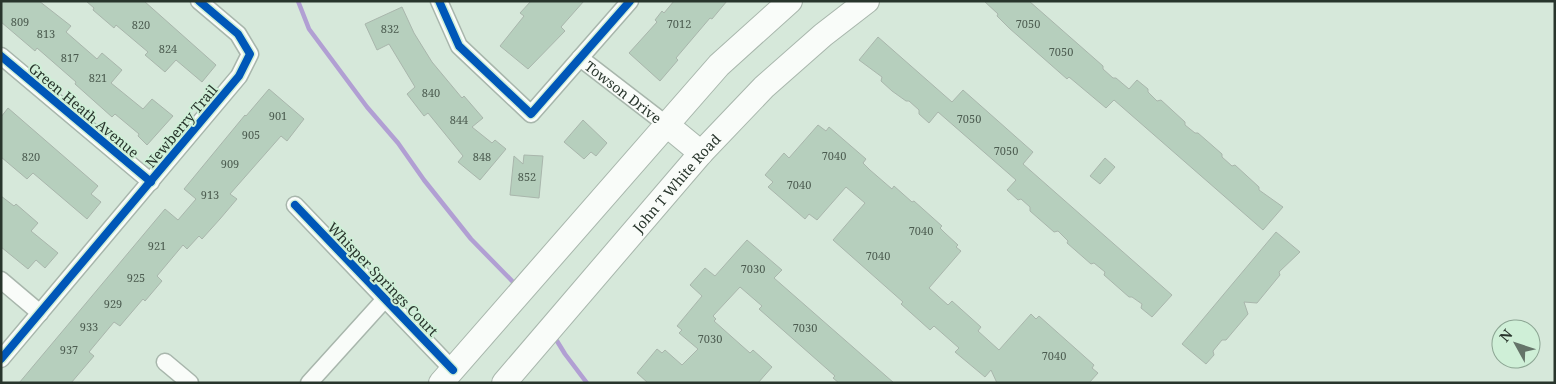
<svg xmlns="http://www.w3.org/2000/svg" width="1556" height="384" font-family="'Noto Serif',serif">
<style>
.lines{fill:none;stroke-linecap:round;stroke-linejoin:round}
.stream{stroke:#b19fd3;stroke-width:4.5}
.building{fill:#b6cfbd;stroke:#a9b6ac}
.minor-casing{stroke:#a8b6ac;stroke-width:19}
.secondary-casing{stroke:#a8b6ac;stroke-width:26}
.minor{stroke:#f9fcf9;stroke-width:16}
.secondary{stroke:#f9fcf9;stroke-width:24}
.cycleway-casing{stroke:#cfefd7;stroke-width:11}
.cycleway{stroke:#0057b8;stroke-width:8}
.labels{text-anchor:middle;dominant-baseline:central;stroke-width:4;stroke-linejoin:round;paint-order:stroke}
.number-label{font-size:11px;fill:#4c5c50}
.street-label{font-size:14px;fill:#28352c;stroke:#cfefd7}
</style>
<rect width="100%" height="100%" fill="#d6e8da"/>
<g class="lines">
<g class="stream">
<path d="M298,1L309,29L367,107L398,143L424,180L471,239L516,285"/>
<path d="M557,341L565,354L587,383"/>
</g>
</g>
<g class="building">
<path d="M1,1H39L71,26L66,32L97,59L102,53L122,70L111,83L143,109L152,99L173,116L147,145L138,136L139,134L115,114L112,117L75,84L76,82L37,48L35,51L1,22Z"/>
<path d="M86,1H144L216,65L202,82L176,60L165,72L145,55L148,52L116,25L114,28L93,10L94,8Z"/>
<path d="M531,1H584L561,27L565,31L528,69L500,46L524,16L520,13Z"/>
<path d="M674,1H727L712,19L710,18L676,58L678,60L660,81L629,53L657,22L655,20L662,11L664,13Z"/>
<path d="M984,1H1029L1103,66V69L1113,78H1116L1129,89L1137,80L1148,89V92L1157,101L1161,100L1185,122V125L1195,133H1198L1222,154V157L1232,166L1235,165L1259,187V190L1283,207L1263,230L1114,100L1106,108L1069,77L1067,79L1009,28L997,16L998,14Z"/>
<path d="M402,7L414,33L432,62L462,98L464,96L483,118L472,127L492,143L495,140L506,149L480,180L458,162L463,156L428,113L424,116L407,94L415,87L389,44L377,50L365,24Z"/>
<path d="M878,37L952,102L963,90L1033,152L1023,164L1172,295L1152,317L1141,308L1142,304L1132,297H1129L1104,275L1105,272L1094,263L1091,264L1067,243L1068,241L1058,231L1054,232L1030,211V207L1021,199L1018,200L1007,190L1016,180L938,112L929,123L919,114V110L909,101H906L892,91L881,81L882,77L859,60Z"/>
<path d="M269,89L304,119L287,141L281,136L230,194L237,199L220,219L202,239L199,236L187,249L183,245L157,276L162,281L145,301L143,299L120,326L114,322L89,352L94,356L71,383H19L165,209L178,220L196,199L184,189L245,115L246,116Z"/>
<path d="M8,108L98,186L91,194L101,202L87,219L33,173L27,179L1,157V117Z"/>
<path d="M583,120L607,143L596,156L591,152L584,159L564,142Z"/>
<path d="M818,125L826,131L829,127L866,159L863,163L870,170L892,189L894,186L912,202L914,201L942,226L940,228L945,233L958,245L956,247L961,251L929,288L948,305L952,301L971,318L981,327L978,331L999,350L1031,314L1036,319L1039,316L1094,365L1092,368L1098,373L1089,383H997L991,370L985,377L955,352L959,348L934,326L930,330L901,304L903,302L833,240L865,203L846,187L817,220L809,214L805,219L768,187L773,182L765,175L784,153L789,158Z"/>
<path d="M524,155L543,156L539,198L510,195L514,156L523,164Z"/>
<path d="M1105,158L1115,167L1100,184L1090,176Z"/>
<path d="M1,196L14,206L16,204L38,223L31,231L58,253L45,268L36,260L28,269L1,247Z"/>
<path d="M1276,232L1300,252L1279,272L1280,275L1257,303L1244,302L1248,314L1226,340H1222L1213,351L1214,355L1206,364L1182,344Z"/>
<path d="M747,240L782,270L774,278L894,383H839L833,378L835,376L759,309L762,306L740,287L713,316L716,319L714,321L750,353L753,350L772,367L758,383H648L637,373L657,349L662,353L665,350L682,365L698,349L679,333L682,330L677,326L702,296L690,285L705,268L715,276Z"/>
</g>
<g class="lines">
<g class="minor-casing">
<g id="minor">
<path d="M439,1L459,46L531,114L630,1"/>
<path d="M1,56L151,182"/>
<path id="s1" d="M580,58L667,125"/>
<path d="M295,205L453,370"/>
<path d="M1,280L40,313"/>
<path d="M1,359L239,76L250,54L238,34L199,1"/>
<path d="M165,362L190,383"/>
<path d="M309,383L385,299"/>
</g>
</g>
<g class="secondary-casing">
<g id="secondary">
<path d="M667,125L701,153"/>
<path d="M441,383L719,65L790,1"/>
<path id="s2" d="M504,383L701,153L764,87L823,35L867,1"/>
</g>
</g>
<use href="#minor" class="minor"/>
<use href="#secondary" class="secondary"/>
<g class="cycleway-casing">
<g id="cycleway">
<path d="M439,1L459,46L531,114L630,1"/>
<path d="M1,56L151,182"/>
<path d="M295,205L453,370"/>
<path d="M1,359L239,76L250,54L238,34L199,1"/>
</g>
</g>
<use href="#cycleway" class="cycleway"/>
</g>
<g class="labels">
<g class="number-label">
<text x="20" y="21">809</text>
<text x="679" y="23">7012</text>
<text x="1028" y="23">7050</text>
<text x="141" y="24">820</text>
<text x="390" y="28">832</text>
<text x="46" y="33">813</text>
<text x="168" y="48">824</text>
<text x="1061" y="51">7050</text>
<text x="70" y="57">817</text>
<text x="98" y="77">821</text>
<text x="431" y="92">840</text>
<text x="278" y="115">901</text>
<text x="969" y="118">7050</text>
<text x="459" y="119">844</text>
<text x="251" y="134">905</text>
<text x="1006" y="150">7050</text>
<text x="834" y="155">7040</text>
<text x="31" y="156">820</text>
<text x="482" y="156">848</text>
<text x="230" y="163">909</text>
<text x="527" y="176">852</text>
<text x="799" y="184">7040</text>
<text x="210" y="194">913</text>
<text x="921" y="230">7040</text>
<text x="157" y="245">921</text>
<text x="878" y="255">7040</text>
<text x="753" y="268">7030</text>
<text x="136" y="277">925</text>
<text x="113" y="303">929</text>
<text x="89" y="326">933</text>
<text x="805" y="327">7030</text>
<text x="710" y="338">7030</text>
<text x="69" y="349">937</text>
<text x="1054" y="355">7040</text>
</g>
<g class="street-label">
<text stroke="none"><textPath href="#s1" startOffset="55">Towson Drive</textPath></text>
<text transform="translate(84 110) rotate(40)">Green Heath Avenue</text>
<text transform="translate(181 126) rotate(-50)">Newberry Trail</text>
<text stroke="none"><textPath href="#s2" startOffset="264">John T White Road</textPath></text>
<text transform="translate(383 279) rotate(46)">Whisper Springs Court</text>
</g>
</g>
<rect width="1556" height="384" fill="none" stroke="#28352c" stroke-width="5"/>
<g transform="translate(1516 344) rotate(310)"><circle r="24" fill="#cfefd7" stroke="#8ca593"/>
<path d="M0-4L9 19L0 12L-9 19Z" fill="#657469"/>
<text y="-8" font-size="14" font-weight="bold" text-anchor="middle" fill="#28352c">N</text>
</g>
</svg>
